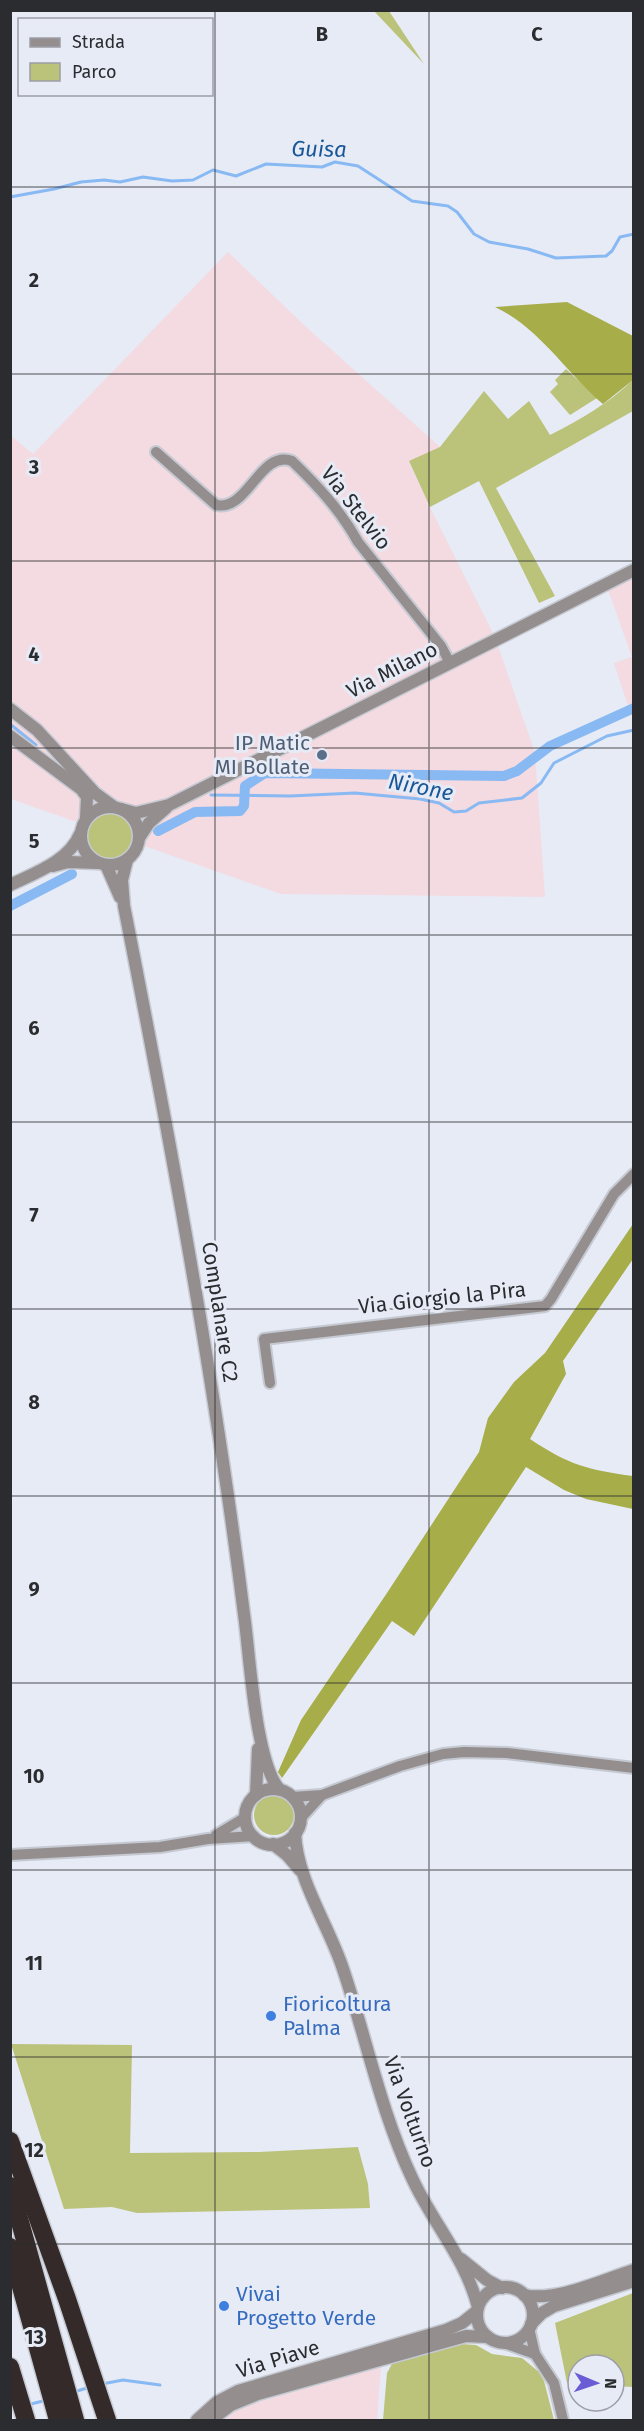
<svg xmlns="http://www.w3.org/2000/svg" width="644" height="2431" font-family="'Fira Sans',sans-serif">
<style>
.industrial{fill:#f4dae1}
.green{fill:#bbc279}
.forest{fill:#a6ad49}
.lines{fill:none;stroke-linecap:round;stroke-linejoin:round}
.stream{stroke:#88b9f3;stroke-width:3}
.canal{stroke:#88b9f3;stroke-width:10}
.minor-casing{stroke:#c5c9d2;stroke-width:14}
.tertiary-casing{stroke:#c5c9d2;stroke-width:15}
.motorway-casing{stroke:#c5c9d2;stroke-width:21}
.minor{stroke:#948e8e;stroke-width:10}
.tertiary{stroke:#948e8e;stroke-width:12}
.motorway{stroke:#342a2a;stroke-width:18}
.grid{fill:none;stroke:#2b2c30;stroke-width:1.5;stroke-opacity:0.55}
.service-dot{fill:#5c6f8a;stroke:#e7ebf6;stroke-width:2}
.shop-dot{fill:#3f7fe0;stroke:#e7ebf6;stroke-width:2}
.labels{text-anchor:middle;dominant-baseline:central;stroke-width:6;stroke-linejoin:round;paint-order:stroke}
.street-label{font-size:21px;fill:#2b2c30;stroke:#e7ebf6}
.service-label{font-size:21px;fill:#4e5e75;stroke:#e7ebf6;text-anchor:end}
.shop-label{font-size:21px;fill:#366cbe;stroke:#e7ebf6;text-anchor:start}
.water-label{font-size:22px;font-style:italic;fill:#175697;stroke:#e7ebf6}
.grid-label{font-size:20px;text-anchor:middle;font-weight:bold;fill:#2b2c30;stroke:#e7ebf6;stroke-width:6;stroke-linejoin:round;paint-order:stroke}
</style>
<rect width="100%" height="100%" fill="#e7ebf6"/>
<g class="industrial">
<path d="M228,252L304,325L440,447L409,462L430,507L495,637L535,753L545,897L281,894L11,799L10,435L33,454Z"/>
<path d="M633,575L634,704L628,706L614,663L632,657L607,587Z"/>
<path d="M381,2367L377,2420H226L224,2416L234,2409Z"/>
</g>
<g class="green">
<path d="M374,11H389L424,64Z"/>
<path d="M566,369L597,398L570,415L550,392L558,384L555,380Z"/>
<path d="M633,380V411L496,488L555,596L539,603L479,481L430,507L409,461L440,447L484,391L508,419L529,401L550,435C580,420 609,403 633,380Z"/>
<circle cx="109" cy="836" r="23"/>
<circle cx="274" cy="1815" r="20"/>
<path d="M11,2044L132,2045L130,2153L259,2152L358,2147L368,2184L370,2208L137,2213L112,2207L64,2209Z"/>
<path d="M633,2293V2387L614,2386V2365H578V2384L567,2383L555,2323Z"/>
<path d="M461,2344L476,2345L492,2354L522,2358L539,2372L544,2381L554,2420H383L387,2373L393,2362Z"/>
</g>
<g class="forest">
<path d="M567,302L633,336V380L603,404C566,373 540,328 495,307Z"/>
<path d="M633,1224V1259L563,1361L566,1374L530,1439C569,1465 588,1470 633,1476V1509L586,1499L564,1490L526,1467L414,1636L392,1621L282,1778L278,1772L301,1720L387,1593L479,1452L488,1418L514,1382L545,1353Z"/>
</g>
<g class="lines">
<g class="stream">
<path d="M10,197L54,189L81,182L104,180L120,182L143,177L172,181L193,180L213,170L236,176L266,164L322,167L335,162L358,166L412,201L448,206L457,212L474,234L489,242L528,249L556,258L606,256L612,251L620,237L634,234"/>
<path d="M10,724L36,745"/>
<path d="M211,795L290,796L355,793L420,799L439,803L454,812L466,811L479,803L522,798L541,783L554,763L607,736L634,730"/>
<path d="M102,2384L123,2380L160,2385"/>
<path d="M74,2392L90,2387"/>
<path d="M27,2405L47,2400"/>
</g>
<g class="canal">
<path d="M158,831L195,812L240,811L244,806L245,786L265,773L504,776L517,771L550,746L634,708"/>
<path d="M10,906L72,874"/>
</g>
<g class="minor-casing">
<g id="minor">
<path d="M156,452L216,505C248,512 260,449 292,461C318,486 341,511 358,542L441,646L450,663"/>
<path d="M270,1383L264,1339L545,1306L551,1299L614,1194L634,1174"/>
<path d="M292,1797L322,1795L400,1766L443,1754L464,1752L507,1753L634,1768"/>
<path d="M301,1818L322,1795"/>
<path d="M216,1835L246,1817"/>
<path d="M10,1855L160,1847L208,1839L254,1836"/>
<path d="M529,2328L535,2354L554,2383L563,2420"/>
<path d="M504,2343L535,2354"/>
</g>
</g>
<g class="tertiary-casing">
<g id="tertiary">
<path d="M10,709L37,730L95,793L114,807"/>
<path d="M10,736L81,789L87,797L86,818"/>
<circle cx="110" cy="836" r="29"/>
<path d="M121,809L136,813L169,805L634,570"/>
<path d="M139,838L149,823L166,808"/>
<path d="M127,860L122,880L124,906C171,1144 215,1382 245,1622C250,1661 256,1762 279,1789"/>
<path d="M106,865L120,897"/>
<path d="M53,866L68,862L98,863"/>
<path d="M10,885C35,873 69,861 80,834"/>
<circle cx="273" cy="1817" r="28"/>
<path d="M256,1795L258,1749"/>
<path d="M295,1833C297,1880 327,1922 342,1966C366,2036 380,2110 412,2178C432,2222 466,2259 478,2307"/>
<path d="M273,1844L287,1855L300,1870"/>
<path d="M461,2259L487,2280L502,2288"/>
<circle cx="505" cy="2315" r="28"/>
<path d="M524,2295C557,2302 602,2280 634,2270"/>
<path d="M531,2324L542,2313L554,2306L634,2281"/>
<path d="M197,2420L217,2402L238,2391L446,2330L462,2323L477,2311"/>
<path d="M211,2420L231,2405L258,2394L466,2336L488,2337"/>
</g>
</g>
<g class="motorway-casing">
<g id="motorway">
<path d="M10,2141L67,2299L107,2420"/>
<path d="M10,2186L75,2420"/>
<path d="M10,2247L58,2420"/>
<path d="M10,2367L26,2420"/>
</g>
</g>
<use href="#minor" class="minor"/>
<use href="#tertiary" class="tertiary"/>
<use href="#motorway" class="motorway"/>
</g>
<path class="grid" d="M215,10V2420M429,10V2420M10,187H634M10,374H634M10,561H634M10,748H634M10,935H634M10,1122H634M10,1309H634M10,1496H634M10,1683H634M10,1870H634M10,2057H634M10,2244H634"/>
<circle class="service-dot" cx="322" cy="755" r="6"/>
<g class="shop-dot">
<circle cx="271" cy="2016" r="6"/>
<circle cx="224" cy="2306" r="6"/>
</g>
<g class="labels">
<g class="street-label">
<text transform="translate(356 508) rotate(52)">Via Stelvio</text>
<text transform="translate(392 670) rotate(-27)">Via Milano</text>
<text transform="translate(442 1298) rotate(-6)">Via Giorgio la Pira</text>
<text transform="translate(220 1312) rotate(81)">Complanare C2</text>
<text transform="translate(410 2112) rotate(70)">Via Volturno</text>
<text transform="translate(278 2359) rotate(-17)">Via Piave</text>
</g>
<g class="service-label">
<text x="310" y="743">IP Matic<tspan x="310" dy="24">MI Bollate</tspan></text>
</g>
<g class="shop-label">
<text x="283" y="2004">Fioricoltura<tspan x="283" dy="24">Palma</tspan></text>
<text x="236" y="2294">Vivai<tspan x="236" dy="24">Progetto Verde</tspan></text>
</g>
<g class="water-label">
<text transform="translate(319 149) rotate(1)">Guisa</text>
<text transform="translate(421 787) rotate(11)">Nirone</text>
</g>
</g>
<g class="grid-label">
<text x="322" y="41">B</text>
<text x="537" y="41">C</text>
<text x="34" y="287">2</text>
<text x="34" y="474">3</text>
<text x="34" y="661">4</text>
<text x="34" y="848">5</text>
<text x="34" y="1035">6</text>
<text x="34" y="1222">7</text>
<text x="34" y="1409">8</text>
<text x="34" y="1596">9</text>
<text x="34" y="1783">10</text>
<text x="34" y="1970">11</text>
<text x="34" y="2157">12</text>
<text x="34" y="2344">13</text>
</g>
<rect width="644" height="2431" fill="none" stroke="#2b2c30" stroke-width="24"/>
<rect x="18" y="18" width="195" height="78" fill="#e7ebf6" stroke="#9c9fa7" stroke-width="1.5"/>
<rect x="30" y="38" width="30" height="9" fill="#948e8e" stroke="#9c9fa7" stroke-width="1.5"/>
<text x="72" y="48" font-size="18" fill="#2b2c30">Strada</text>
<rect x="30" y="63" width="30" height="18" fill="#bbc279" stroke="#9c9fa7" stroke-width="1.5"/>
<text x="72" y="78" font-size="18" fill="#2b2c30">Parco</text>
<g transform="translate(596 2383) rotate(92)"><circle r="28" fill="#e7ebf6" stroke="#9c9fa7" stroke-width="1.5"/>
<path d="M0-4.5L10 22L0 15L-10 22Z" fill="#695cd5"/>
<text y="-9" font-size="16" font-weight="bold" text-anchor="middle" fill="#2b2c30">N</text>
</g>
</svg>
